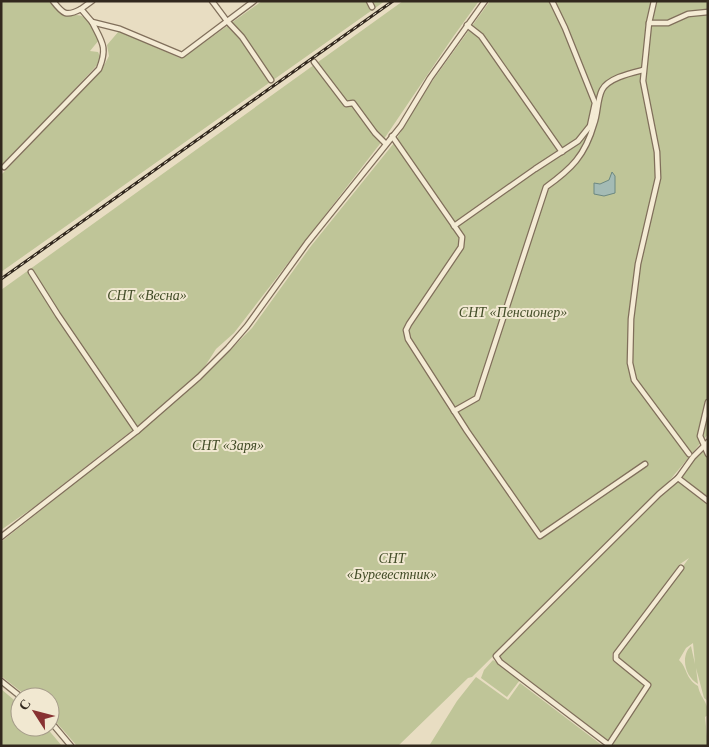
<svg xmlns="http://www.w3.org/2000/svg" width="709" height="747" font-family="Georgia,serif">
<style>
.green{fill:#bfc598}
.water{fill:#a4bbb5;stroke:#6c8881}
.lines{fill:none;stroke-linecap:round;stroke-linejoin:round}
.minor-casing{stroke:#806f5b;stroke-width:7}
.minor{stroke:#f4ebd4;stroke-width:4.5}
.rail-casing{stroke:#32281e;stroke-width:3}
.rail{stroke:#f1e8d1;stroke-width:1;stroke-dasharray:4;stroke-linecap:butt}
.labels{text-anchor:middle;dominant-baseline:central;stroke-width:4;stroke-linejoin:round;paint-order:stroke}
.park-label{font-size:14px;font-style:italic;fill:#424c27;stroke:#f1e8d1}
</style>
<rect width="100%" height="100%" fill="#e8ddc2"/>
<g class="green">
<path d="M1,1H53L59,10L68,16C88,11 91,25 99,40L90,51L98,52L101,58L99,63L1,168Z"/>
<path d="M262,1H385L1,272V175L101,71L109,56L107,45L119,31L180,58L184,57Z"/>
<path d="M403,1H479L453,37L386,136L234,333L216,349L202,371L144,421L34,507L1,530V290Z"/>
<path d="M490,1H708V434L665,486L472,677L468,678L398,746H77L50,715V697H28L1,676V542L139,432L201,379L252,328L311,246L394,143L428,87Z"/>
<path d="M708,444V701L704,698L696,668L698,684C685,677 680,656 691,646L695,664L693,643L686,648L679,660C688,669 685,678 698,686C701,700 708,700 708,715L705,717L708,746H612L650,684L618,659V654L689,558L680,564L612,654L613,661L645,685L608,742L499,658V655L660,496L684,475L700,451Z"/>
<path d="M493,660L520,680L507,697L481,678L484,670Z"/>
<path d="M476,677L508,700L520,683L603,746H429L457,701Z"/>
<path d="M1,689L20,705V727H46L62,746H1Z"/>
</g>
<path class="water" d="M612,172L615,176V193L604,196L594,194V183L600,184L609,180Z"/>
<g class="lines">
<g class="minor-casing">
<g id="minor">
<path d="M53,1C63,14 66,17 81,9L92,22L120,29L182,55L254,1"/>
<path d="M212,1L227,21L242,37L271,80"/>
<path d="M369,1L372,7"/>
<path d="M654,1L649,23L643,81L657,152L658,178L638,264L631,319L630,363L634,380L689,454"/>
<path d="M81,9L92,1"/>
<path d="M649,23H668L688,14L708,12"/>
<path d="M467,25L481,36L562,152"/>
<path d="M314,62L346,104L353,103L375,133L386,144"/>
<path d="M392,136L462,237L461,247L409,324L406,330L408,339L467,431L540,536L645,464"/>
<path d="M4,167L99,69C108,47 102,42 92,22"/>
<path d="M454,226L535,169L578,141L590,126L595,103L565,28L552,1"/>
<path d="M31,272L58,315L137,431"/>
<path d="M708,402L700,436L708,454"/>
<path d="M454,411L477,398L546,187C571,169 585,156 594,124C598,114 597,100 602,90C608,78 631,73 643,70"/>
<path d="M678,478L708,501"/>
<path d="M1,537L137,431L199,377L228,348L247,326L307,243L401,126L430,78L485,1"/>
<path d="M1,681L21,697"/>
<path d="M50,721L71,746"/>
<path d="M609,745L500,662L496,656L659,494L678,478L693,457L708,442"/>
<path d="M608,746L648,685L616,659V654L681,568"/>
</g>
</g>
<use href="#minor" class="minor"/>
<g class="rail-casing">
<path id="rail" d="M1,279L393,1"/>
</g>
<use href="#rail" class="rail"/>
</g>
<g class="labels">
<g class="park-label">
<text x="147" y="295">СНТ «Весна»</text>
<text x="513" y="312">СНТ «Пенсионер»</text>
<text x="228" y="445">СНТ «Заря»</text>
<text x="392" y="558">СНТ<tspan x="392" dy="16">«Буревестник»</tspan></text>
</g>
</g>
<rect width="709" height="747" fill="none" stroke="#32281e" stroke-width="5"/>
<g transform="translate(35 712) rotate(306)"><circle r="24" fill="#f1e8d1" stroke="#a59b89"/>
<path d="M0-4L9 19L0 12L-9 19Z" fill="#883232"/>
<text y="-8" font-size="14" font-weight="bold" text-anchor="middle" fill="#32281e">С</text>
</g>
</svg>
